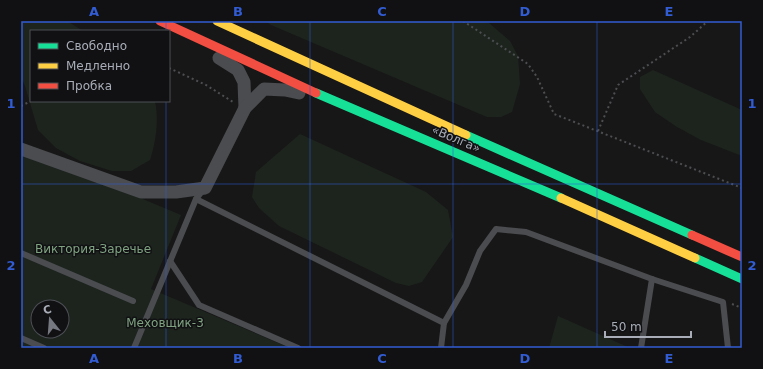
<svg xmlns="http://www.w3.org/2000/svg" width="763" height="369" font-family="'DejaVu Sans',sans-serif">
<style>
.green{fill:#1d241e;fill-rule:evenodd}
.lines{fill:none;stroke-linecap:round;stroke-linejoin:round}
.path{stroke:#4d4e52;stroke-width:2;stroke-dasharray:2 3;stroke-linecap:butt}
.lane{stroke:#4b4c50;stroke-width:6}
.street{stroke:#4b4c50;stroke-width:13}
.fast{stroke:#16e098;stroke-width:9}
.slow{stroke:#ffcf43;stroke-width:9}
.jam{stroke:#f24e42;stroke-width:9}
.grid{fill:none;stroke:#325cd3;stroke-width:1;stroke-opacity:0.55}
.labels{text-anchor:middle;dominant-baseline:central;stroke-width:3;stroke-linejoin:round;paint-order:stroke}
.street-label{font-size:12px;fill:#a8adb8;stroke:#111113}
.park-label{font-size:12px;fill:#7fa381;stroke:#111113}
.neatline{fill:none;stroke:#325cd3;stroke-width:1.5}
.grid-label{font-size:13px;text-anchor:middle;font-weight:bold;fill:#325cd3}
</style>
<rect width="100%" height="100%" fill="#171717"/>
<g class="green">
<path d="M21,21H67L83,31H31V101H155C159,120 156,142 150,160L131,171H112L80,161L56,148L38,130L25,86L21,77Z"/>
<path d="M265,21H482L489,23L510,41L518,56L520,84L512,112L501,117H487L271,25Z"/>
<path d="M653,70L742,110V156L701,140L677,127L655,112L640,89V77Z"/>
<path d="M300,134L426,192L448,210L453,237L422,282L409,286L396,283L279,226L259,208L252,197L256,172Z"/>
<path d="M21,148L181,215L151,289L290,348H21ZM38,307H62V331H38Z"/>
<path d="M558,316L630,348H549Z"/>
</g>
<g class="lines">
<g class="path">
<path d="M463,21L528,64L537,77L554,114L742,188"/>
<path d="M169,68L206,85L233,102"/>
<path d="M21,106L31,101"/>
<path d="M598,131L618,85L690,37L708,21"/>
<path d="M732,304L742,308"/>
</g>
<g class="lane">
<path d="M196,199L444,323L441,348"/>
<path d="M21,253L133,301"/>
<path d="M170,261L199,305L298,348"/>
<path d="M444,323L466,285L480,251L496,229L526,232L652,279L723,302L728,348"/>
<path d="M21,338L44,348"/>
<path d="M134,348L196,199L204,189"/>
<path d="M641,348L652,279"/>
</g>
<g class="street">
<path d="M219,58L238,70L244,82L245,108"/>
<path d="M21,149L141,192H176L205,188L245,108L264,89L285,90L299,93"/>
</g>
<g class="fast">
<path d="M316,93L561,198"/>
<path d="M466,135L692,235"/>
<path d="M695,258L742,279"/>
</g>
<g class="slow">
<path d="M217,21L466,135"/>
<path d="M561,198L695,258"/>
</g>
<g class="jam">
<path d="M160,21L316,93"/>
<path d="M692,235L742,257"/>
</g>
</g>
<path class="grid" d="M166,21V31M310,21V348M453,21V348M597,21V348M166,101V348M21,184H742"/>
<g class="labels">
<g class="street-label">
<text transform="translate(456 139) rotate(23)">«Волга»</text>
</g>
<g class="park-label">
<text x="93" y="249">Виктория-Заречье</text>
<text x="165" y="323">Меховщик-3</text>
</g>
</g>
<rect width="763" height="369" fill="none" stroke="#111113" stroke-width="44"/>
<rect x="30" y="30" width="140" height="72" fill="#111113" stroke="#4d4f55"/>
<rect x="38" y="43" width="20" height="6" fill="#16e098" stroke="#4d4f55"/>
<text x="66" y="50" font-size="12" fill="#a8adb8">Свободно</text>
<rect x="38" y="63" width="20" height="6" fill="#ffcf43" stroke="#4d4f55"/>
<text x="66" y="70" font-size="12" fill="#a8adb8">Медленно</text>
<rect x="38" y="83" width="20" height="6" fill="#f24e42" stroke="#4d4f55"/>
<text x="66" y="90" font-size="12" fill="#a8adb8">Пробка</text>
<g transform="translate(50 319) rotate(343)"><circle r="19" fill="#111113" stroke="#4d4f55"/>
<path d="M0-3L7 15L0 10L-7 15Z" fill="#757880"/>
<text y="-6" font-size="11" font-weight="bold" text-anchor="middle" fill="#a8adb8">С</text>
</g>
<path d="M605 331v6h86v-6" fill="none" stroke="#a8adb8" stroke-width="2"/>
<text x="611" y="331" font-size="12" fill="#a8adb8" stroke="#111113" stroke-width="3" paint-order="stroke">50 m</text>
<rect x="22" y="22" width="719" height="325" class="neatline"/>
<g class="grid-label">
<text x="94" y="16">A</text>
<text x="238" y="16">B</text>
<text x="382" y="16">C</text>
<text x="525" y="16">D</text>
<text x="669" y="16">E</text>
<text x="11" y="108">1</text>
<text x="752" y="108">1</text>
<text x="11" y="270">2</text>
<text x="752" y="270">2</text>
<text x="94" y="363">A</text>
<text x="238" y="363">B</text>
<text x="382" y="363">C</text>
<text x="525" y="363">D</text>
<text x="669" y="363">E</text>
</g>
</svg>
